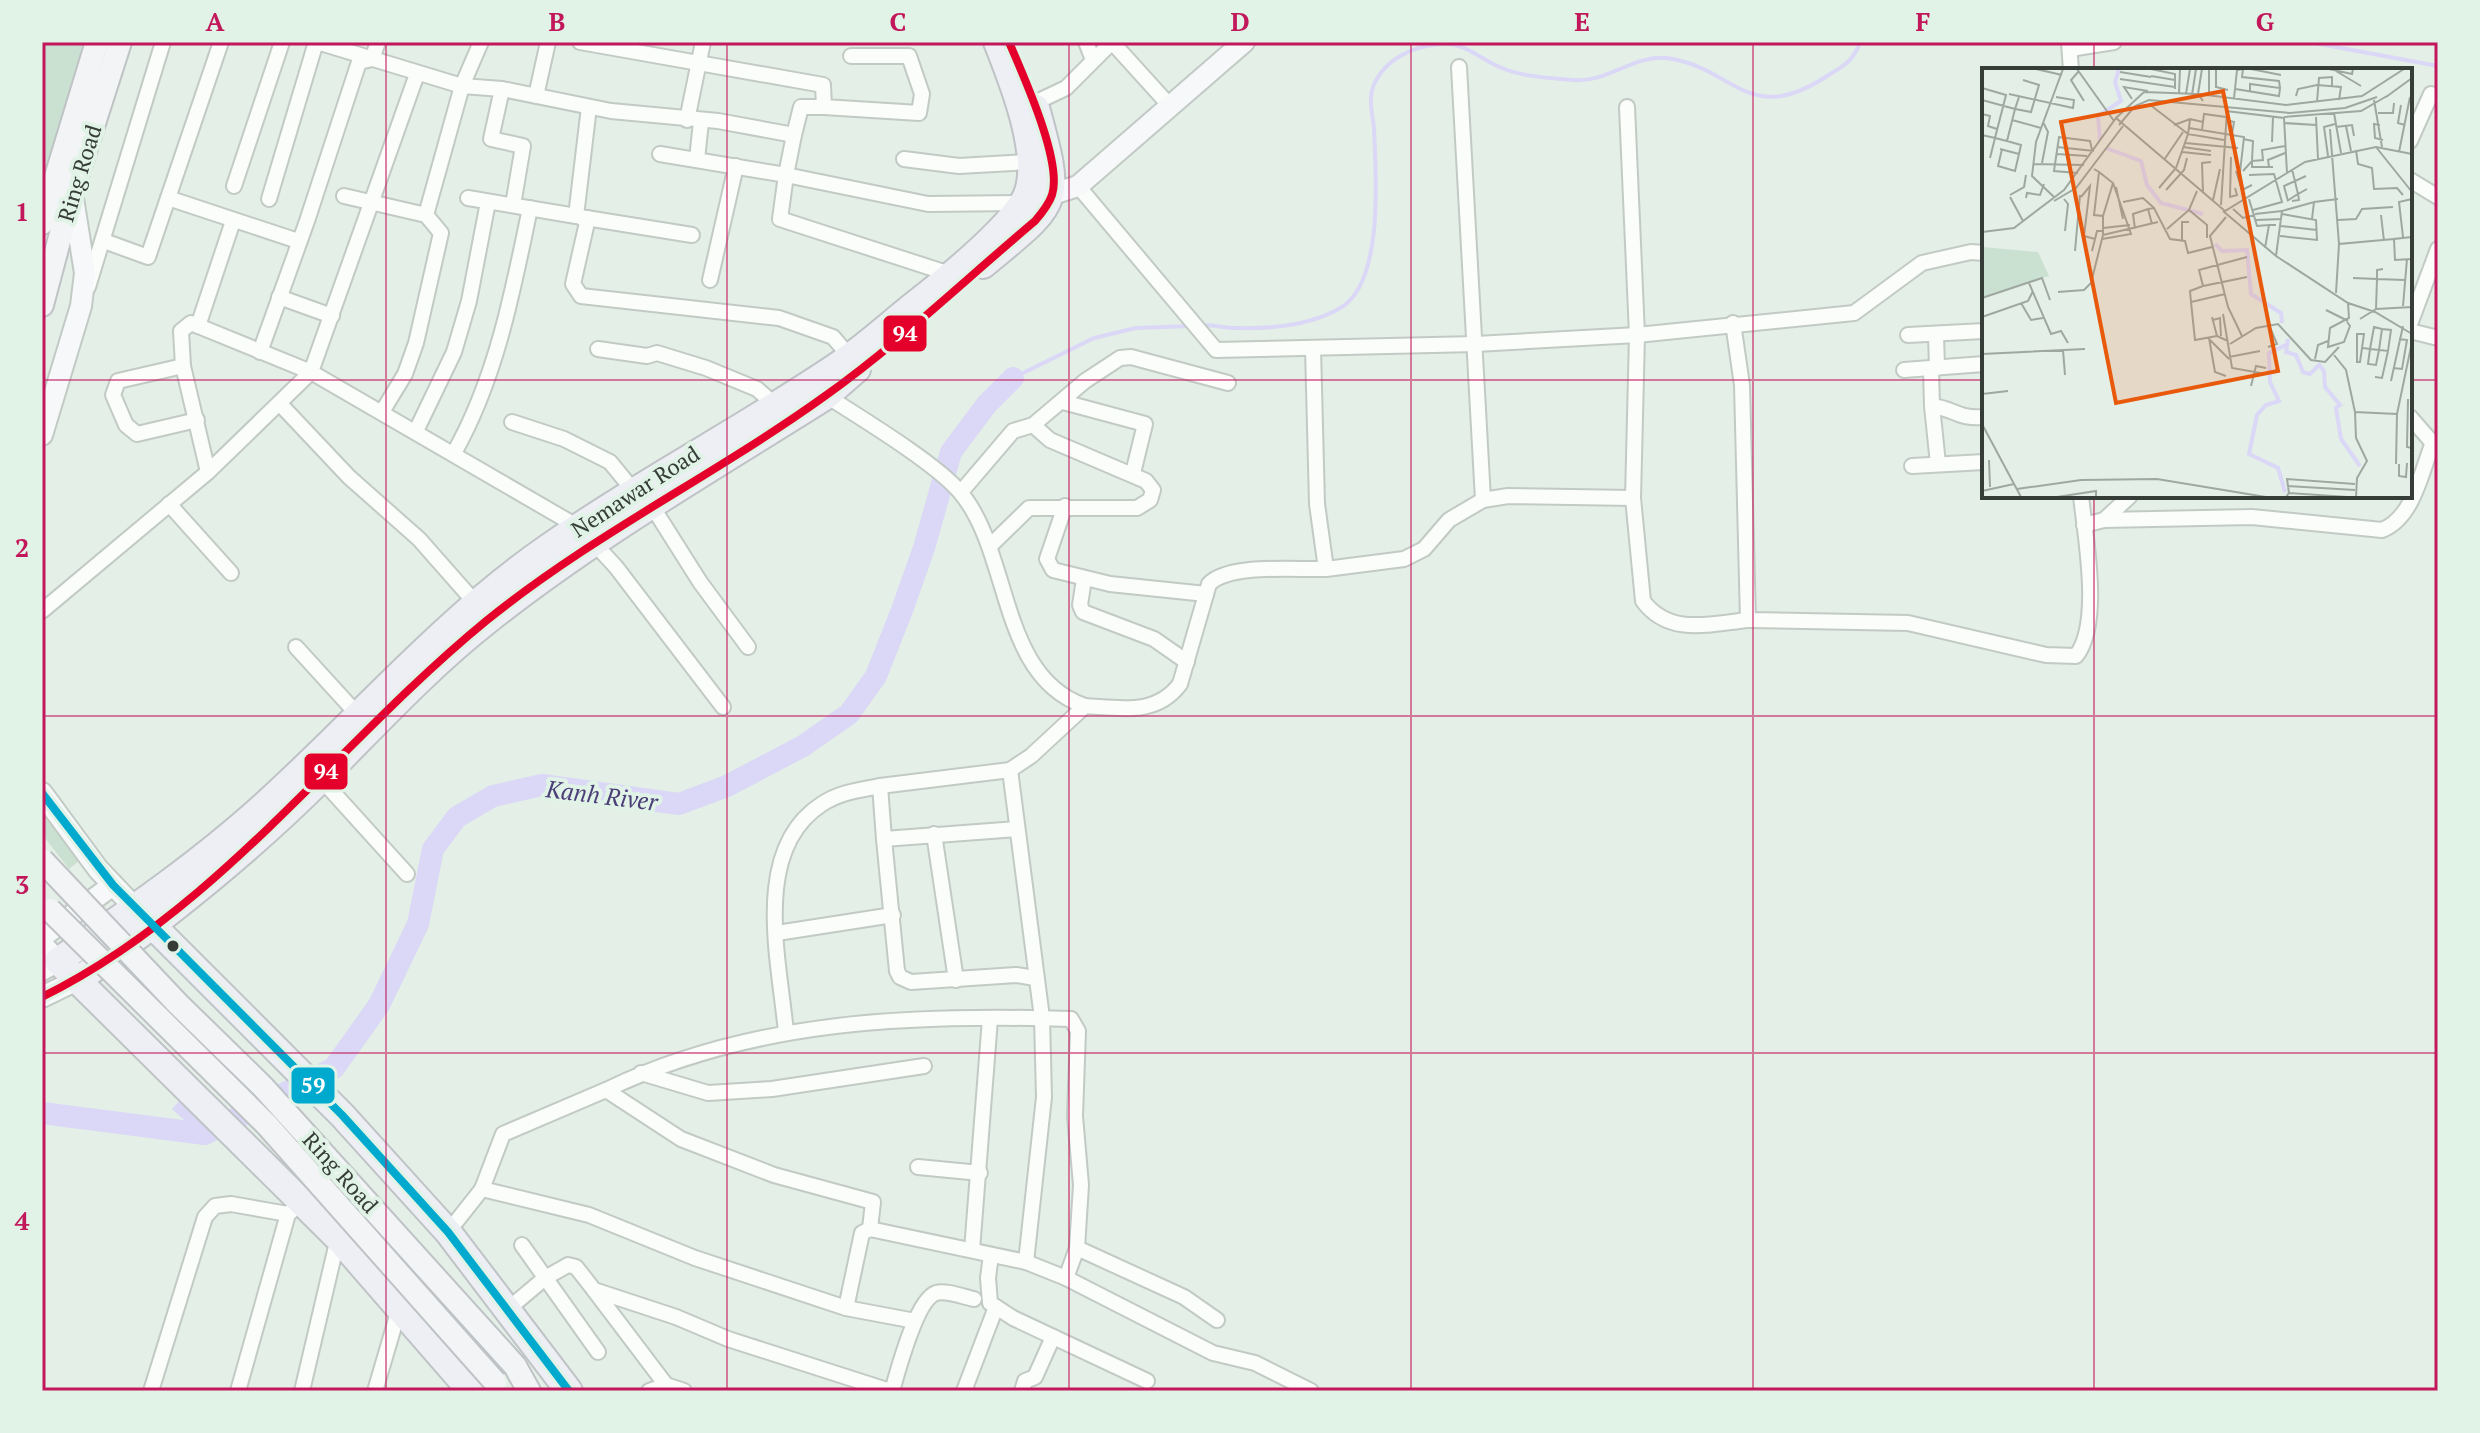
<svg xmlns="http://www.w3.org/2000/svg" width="2480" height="1433" font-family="'PT Serif',serif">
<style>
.green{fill:#cae0d0}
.water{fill:#dad8f6}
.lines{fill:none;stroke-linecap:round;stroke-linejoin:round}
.stream{stroke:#dad8f6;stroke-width:4}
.river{stroke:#dad8f6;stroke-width:22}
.street-casing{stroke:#c2cac5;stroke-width:18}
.secondary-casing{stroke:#c2cac5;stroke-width:24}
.primary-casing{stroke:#bfc3c6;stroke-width:26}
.highway-casing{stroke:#bfc3c6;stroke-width:30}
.street{stroke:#fbfdfb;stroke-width:14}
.secondary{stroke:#f7f8f9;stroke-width:20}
.primary{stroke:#f3f4f6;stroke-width:22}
.highway{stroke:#eeeff4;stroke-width:26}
.primary-bridge-casing{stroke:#bfc3c6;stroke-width:26;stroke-linecap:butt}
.primary-bridge{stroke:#f3f4f6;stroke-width:22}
.bus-1-casing{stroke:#e0f3e6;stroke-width:14}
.bus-2-casing{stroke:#e0f3e6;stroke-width:14}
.bus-1{stroke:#e4002b;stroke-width:8}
.bus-2{stroke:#00a9ce;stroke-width:8}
.grid{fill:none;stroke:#c2185b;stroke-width:2;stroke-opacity:0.55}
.bus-dot{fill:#363d38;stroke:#e0f3e6;stroke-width:3}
.labels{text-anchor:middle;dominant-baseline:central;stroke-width:8;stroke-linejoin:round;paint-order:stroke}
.street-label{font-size:22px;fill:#363d38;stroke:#e0f3e6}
.water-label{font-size:24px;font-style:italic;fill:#4c3f78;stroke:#e0f3e6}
.inset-river{fill:none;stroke:#dad8f6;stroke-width:4}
.inset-road{fill:none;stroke:#9ea8a1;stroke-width:2}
.view{fill:#e8590c;fill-opacity:0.15;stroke:#e8590c;stroke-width:4}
.inset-edge{fill:none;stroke:#363d38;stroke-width:4}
.line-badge{stroke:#e0f3e6;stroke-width:3}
.badge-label{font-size:22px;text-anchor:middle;font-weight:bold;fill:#fff}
.neatline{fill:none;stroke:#c2185b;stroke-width:3}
.grid-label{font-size:26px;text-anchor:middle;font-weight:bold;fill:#c2185b}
</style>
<rect width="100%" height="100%" fill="#e4efe7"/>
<g class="green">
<path d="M42,42H87L50,164L42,171Z"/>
<path d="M42,794L81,859L69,869L42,834Z"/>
</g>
<path class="water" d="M181,1099L204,1120L193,1128L172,1109Z"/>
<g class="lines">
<g class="stream">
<path d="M2309,42L2438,66"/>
<path d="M1200,325C1212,324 1224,328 1236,328C1272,329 1311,326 1342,307C1384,280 1376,174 1374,129C1373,116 1368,99 1373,87C1384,59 1413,46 1441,44C1465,42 1481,60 1502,68C1523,77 1551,78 1574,80C1607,83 1633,55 1666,58C1733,66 1747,127 1824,78C1841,67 1853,63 1860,42"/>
<path d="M1013,378L1094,338L1136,328L1191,326"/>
</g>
<path class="river" d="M42,1113L205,1134L334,1068L379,1005L418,924L433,849L457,817L493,796L542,785L679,804L727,786L803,746L849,714L876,676L902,610L924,548L951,452L987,404L1013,378"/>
<g class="street-casing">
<g id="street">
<path d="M221,42L168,198L298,241"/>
<path d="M317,42L462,86L502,89L611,111L718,121L794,135L786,175L928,204L1023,203"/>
<path d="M580,42L823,85L824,107L919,113L922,94L909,56H851"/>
<path d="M1086,42L1093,60"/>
<path d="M1112,42L1170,106"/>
<path d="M2069,43L2071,70"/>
<path d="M2070,49L2114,42"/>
<path d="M1459,67L1483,500L1508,496L1633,498L1637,335L1627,107"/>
<path d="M417,74L311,372L580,528L616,567L723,707"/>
<path d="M502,89L491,139L523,146L513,205"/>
<path d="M536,96L548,42"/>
<path d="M1028,106L1066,88L1112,42"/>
<path d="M687,120L703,42"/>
<path d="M794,135L801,107H824"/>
<path d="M2410,141L2431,94"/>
<path d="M660,154L786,175L780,219L953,275"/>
<path d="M697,159L701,122"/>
<path d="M904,159L959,166L1029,162"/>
<path d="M2410,180L2438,197"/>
<path d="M234,186L282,42"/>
<path d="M1078,186L1216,350L1476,344L1637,335L1854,313L1922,263L1971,252L1984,253"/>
<path d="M344,196L426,215L441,233L416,343L405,374L382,412"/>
<path d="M468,198L576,216L589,107"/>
<path d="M269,199L316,42"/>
<path d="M426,215L462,86L481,42"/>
<path d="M580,217L692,235"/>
<path d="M588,218L573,284L581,296L779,318L833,337L850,357"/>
<path d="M104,241L148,257L168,198"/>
<path d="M710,280L736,166"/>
<path d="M88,287L163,42"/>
<path d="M279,297L332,316"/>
<path d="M1733,323L1742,385L1748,620L1908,623L2046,655L2076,656C2102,623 2085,536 2081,496"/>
<path d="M2410,324L2438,249"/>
<path d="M198,326L233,221"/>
<path d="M2410,331L2438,338"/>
<path d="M1908,335L1984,331"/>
<path d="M1936,335L1937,368"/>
<path d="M598,349L647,356L657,353L706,368L757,389L774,404"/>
<path d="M260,352L307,221L359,62L372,59L378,42"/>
<path d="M183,366L118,381L113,395L126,425L137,434L197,420"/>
<path d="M1931,369L1932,406"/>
<path d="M1904,370L1984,364"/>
<path d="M822,393C856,415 936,463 960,492C1012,553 998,676 1085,706"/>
<path d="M1063,402L1145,424L1133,473"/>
<path d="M281,405L349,477L419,539L479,607"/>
<path d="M2410,417L2438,449"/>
<path d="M512,422L564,439L610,462L633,490L652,506L700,582L748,647"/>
<path d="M416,431L454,352L469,301L488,202"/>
<path d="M454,453C496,379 513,291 530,208"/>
<path d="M1938,464L1932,406C1956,409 1956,419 1984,417"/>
<path d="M1912,466L1984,462"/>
<path d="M961,492L1013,431L1033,425L1085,381L1120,358L1131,357L1228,383"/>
<path d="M1633,498L1643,601C1669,636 1709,624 1748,620"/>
<path d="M169,504L231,573"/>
<path d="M1065,506L1047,559L1053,570L1110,584L1206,594"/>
<path d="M2104,520L2130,496"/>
<path d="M2084,525L2104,520L2252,517L2382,530C2413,518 2421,473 2432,445"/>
<path d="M991,545L1029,508H1137L1150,500L1153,490L1146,481L1050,440L1033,425"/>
<path d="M1326,569L1404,559L1424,549L1449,520L1483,500"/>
<path d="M1084,579L1080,605L1083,612L1154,639L1187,662"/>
<path d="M42,611L208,472L311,372L191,323L181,331L183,366L208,472"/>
<path d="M296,647L358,715"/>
<path d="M1010,770L1042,1018L1044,1097L1026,1262"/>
<path d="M321,779L407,874"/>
<path d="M1017,829L884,839L897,971L900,977L911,982L1016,975L1035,978"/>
<path d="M934,834L956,980"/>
<path d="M884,839L880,786L1010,770L1031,756L1085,706C1121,708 1156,716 1180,684L1209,584C1229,563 1297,570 1326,569L1317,504L1313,349"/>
<path d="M777,933L893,915"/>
<path d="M786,1033C780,963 750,850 822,804C840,792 860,790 880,786"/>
<path d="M641,1073L708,1093L772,1089L924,1066"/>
<path d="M606,1090C751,1020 913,1014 1071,1019L1078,1031L1075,1116L1081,1185L1077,1248L1066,1278"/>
<path d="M918,1167L980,1173"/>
<path d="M482,1189L503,1134L606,1090L681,1139L774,1175L873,1202L870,1229"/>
<path d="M448,1232L482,1189L589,1215L695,1258L846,1308L862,1233L870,1229L1026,1262L1066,1278L1213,1353L1255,1363L1311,1391"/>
<path d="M522,1245L598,1352"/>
<path d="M1077,1248L1184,1297L1217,1320"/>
<path d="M972,1250L990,1019"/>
<path d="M991,1255L988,1278L990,1303L1013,1318L1147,1381"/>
<path d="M846,1308L915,1321"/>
<path d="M507,1310L545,1278L568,1265L576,1267L594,1290"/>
<path d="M666,1385L594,1290L676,1317L728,1339L890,1391"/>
<path d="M151,1391L205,1217L215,1206L231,1204L288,1214"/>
<path d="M238,1391L288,1214L293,1210"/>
<path d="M302,1391L338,1238"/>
<path d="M375,1391L400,1306"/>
<path d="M649,1391L666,1385L684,1391"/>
<path d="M892,1391C898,1371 916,1300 936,1293C946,1290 964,1297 974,1299"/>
<path d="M964,1391L996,1307"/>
<path d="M1022,1391L1025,1381L1035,1377L1053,1337"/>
</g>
</g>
<g class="secondary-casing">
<g id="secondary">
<path d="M1040,198L1078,186L1244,42"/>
<path d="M42,435L81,306L85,273L72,192"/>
<path d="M42,793L98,869L135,908"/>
<path d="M42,937L113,885"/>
<path d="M42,944L58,961L42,970"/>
<path d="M42,997L77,980"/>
</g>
</g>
<g class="primary-casing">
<g id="primary">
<path d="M42,223L97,42"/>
<path d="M42,305L72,192L120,42"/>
<path d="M515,1366L529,1391"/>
</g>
</g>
<g class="highway-casing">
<g id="highway">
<path d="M983,265C1060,201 1063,206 1036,108"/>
<path d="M140,913L342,1115L448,1232L569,1391"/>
<path d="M85,975C169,915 249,851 322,778C376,724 428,667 488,620C594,536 712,468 826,396L857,369"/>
<path d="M471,1391L338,1238L58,961C131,911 205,860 270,800C362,716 443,621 546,549C640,483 742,430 837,366C864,348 889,325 914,305C946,280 999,237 1022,204C1048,167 1012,80 997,42"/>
</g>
</g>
<use href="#street" class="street"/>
<use href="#secondary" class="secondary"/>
<use href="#primary" class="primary"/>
<use href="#highway" class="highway"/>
<g class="primary-bridge-casing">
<g id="primary-bridge">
<path d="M42,860L178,1004L263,1087L515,1366"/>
<path d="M50,910L267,1125L495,1382"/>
</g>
</g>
<use href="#primary-bridge" class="primary-bridge"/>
<g class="bus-1-casing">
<path id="bus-1" d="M42,997C219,910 337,743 486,621C592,535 715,475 825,396C897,345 967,278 1035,221C1041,214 1049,204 1052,195C1063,162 1023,75 1009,42"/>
</g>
<g class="bus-2-casing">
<path id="bus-2" d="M42,793L113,885L342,1115L448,1232L569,1391"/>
</g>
<use href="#bus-1" class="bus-1"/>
<use href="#bus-2" class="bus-2"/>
</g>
<path class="grid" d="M386,42V1391M727,42V1391M1069,42V1391M1411,42V1391M1753,42V1391M2094,42V70M42,380H1984M2410,380H2438M2094,496V1391M42,716H2438M42,1053H2438"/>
<circle class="bus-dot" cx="173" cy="946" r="7"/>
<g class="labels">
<g class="street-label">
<text transform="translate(79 173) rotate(-73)">Ring Road</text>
<text transform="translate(635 491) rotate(-33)">Nemawar Road</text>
<text transform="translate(341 1172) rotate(48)">Ring Road</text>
</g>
<g class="water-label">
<text transform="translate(602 795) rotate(7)">Kanh River</text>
</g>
</g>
<g transform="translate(1982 68)">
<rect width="430" height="430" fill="#e4efe7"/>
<path d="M0,179L56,184L67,208L0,230Z" fill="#cae0d0"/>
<path class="inset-river" d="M118,72L116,48L139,33L133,14L137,1M124,80L159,93L165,117L179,135L221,146M233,176L240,183L265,182L269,226L299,245L300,255M306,271L304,284L314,287L321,304L328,306L337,297L342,303L343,319L358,337L354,340L359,371L378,398M303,424L296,400L267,386L275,347L284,337L297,333L288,314L287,285L306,276"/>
<path class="inset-road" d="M54,1L80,7M95,1L132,53M169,1L193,6V21M220,1L216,26L304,37L380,28L422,1M234,1V19L246,22M261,1L260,9L297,13L298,20M269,1L299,7M347,1L370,6L371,1M97,3L89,12L102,33M354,3L379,18M138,4L169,9M169,8L193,12M138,11L193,19M0,20L24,27L13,70L0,67M253,21L255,2L261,1M27,26L91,40L92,32L74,29M197,26L198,1M204,26L208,1M210,27L214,1M227,27V1M314,28L316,21L335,17L359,19L357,32M404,29L430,10M252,30L253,21L297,28L298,20L268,16V23M150,31L142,19L166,23M0,32L33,41L37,29M392,32L400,79M335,34L337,10L350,9V19M167,36L206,66L208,52M419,37L416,55L423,57M244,43L302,50L305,105M352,45L359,85M396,45H411L412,35M0,46L8,48L6,58L15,61M302,49L379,43L405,28M334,49L336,91M134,50L162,24L216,26L221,33M30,52L59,60M244,52L252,54L249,72M302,55L334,57M137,57L153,38L167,32L308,45L363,40L395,29M192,57L208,51L221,54M398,57L392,56L393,70L401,72M364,58L369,83M354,59L370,57L372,68M207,60L262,69L258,104M348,61L357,176M220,62L222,46L244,49M290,74L291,49M203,75L256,80M75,79L112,83M201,79L229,83M394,79L430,124M18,81L37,86L39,77L25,73M20,81L16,98L33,103L37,86M374,82L376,96L390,100L392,121L415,120L421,127M200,84L229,87M417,84L428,29M75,86L105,88M346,88L342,59L353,56M249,89L248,129L255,127L253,120M8,90L13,70L25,73L33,41L49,44L57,17L41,12M182,92L201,64M270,93L281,92L280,82L303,78M270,93V99H291M60,95L66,64L61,54M51,96L102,97M73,96L77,69L108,73L110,82M73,96L72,103L96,105M287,99L286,92L303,85M310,101L316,126L325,121M254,103L260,122L270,117M261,103L270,93L271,73L261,71M117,104L131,115L121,148M267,107L292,106L300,134L271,142M134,119L141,151M177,120L194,100L206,66L242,72M184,122L202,102L205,90M221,124L220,95L229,94M28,127L42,119L44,107M72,129L50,108L54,74L81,1M99,129L108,118L102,168L113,171M44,130L45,125L58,127L62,116M82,131L86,136L83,163M267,131L275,158L287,157M231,132L238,101M72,133L94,120L141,58M305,133L316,126L317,132L310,133M306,133L302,118L324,108M141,134L161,130L172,140M332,134L356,131M239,137L245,42M166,141L172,140L188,171L203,173L206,185L230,179M251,141L261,150L273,147M207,142L225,157V170M241,143L294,188L366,235L393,244L430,266M273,146L300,143M399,147L402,173M244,149L228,168L246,239L260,268M274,152L300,151M356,152L374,151L380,141L411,139M41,153L28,129L41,153M299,158L335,162M121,160L148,157M153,161L151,146L166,141L170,156M185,161L207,142L215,123M0,164L32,160L82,122L134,50L243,143L323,94L394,79L430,86M121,167L176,154M298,168L335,172L334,152L300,146M421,169L417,134L430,131M430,169L412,171L413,192L430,191M120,171L149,166L131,115M200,172V154H207M283,180L287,157H294M93,183L98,127M110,183L115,163H121M294,188L300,143L332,134L330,151M401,201L395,202V211L423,212M265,209L221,218L217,202L265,189M371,210L395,211L394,241L378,251M47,215L69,266L79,263L86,275M76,224L102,222L109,215L121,167V148L112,147L117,104L112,101M354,225L357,176L412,171M0,230L60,210L68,232M209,234L208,223L221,218M39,235L49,252L61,250M421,238L425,191M394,241L430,239M344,242L366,253M241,246L250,300L284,306M0,249L46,233L51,223M230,249L235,268L246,273M231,252L238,250L239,268M365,254L368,258L362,274L346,279L348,260L367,250L366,235M375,266H382L378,294H375ZM235,268L213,272L209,234L243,226M227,270L233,304L244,308M228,272L247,291M248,276L274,260L296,256L329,292L343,294L357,279M286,279L295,276L287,257M381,280L388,281L406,283L409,262L400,261L392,259L388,281L386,296L394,297L397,282L400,261M81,282L83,307M0,286L103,281M352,287L364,302L373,344L415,346M247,289L278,283M333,291L336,277L346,273M411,300L420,301L425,272L417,271M393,309L400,310L406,283M409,313L421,258M269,318L274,298L284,300M0,326L26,323M426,331L425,379L430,380M373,344L374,370L385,393L375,410L374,429M0,356L39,429M7,392L8,419M414,396L415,346L430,274M417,396V408L424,409L425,395M305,418L373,422M35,421L99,412L175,411L284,429M0,423L32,416M307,425L305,411L373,416M75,429L114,423V429M135,429H160M304,429L307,425L366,429"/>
<path class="view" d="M241,23L296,303L134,335L79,54Z"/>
<rect width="430" height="430" class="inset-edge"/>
</g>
<g class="line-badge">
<rect x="882" y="314" width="46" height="39" rx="8" fill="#e4002b"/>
<rect x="303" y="752" width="46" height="39" rx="8" fill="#e4002b"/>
<rect x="290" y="1066" width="46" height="39" rx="8" fill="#00a9ce"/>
</g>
<g class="badge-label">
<text x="905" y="341">94</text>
<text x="326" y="779">94</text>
<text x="313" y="1093">59</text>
</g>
<rect width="2480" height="1433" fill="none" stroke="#e0f3e6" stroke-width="88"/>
<rect x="44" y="44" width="2392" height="1345" class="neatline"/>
<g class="grid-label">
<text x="215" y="31">A</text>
<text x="557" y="31">B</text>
<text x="898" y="31">C</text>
<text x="1240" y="31">D</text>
<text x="1582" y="31">E</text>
<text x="1923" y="31">F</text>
<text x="2265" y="31">G</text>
<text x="22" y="221">1</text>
<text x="22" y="557">2</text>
<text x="22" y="894">3</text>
<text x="22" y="1230">4</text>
</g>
</svg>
